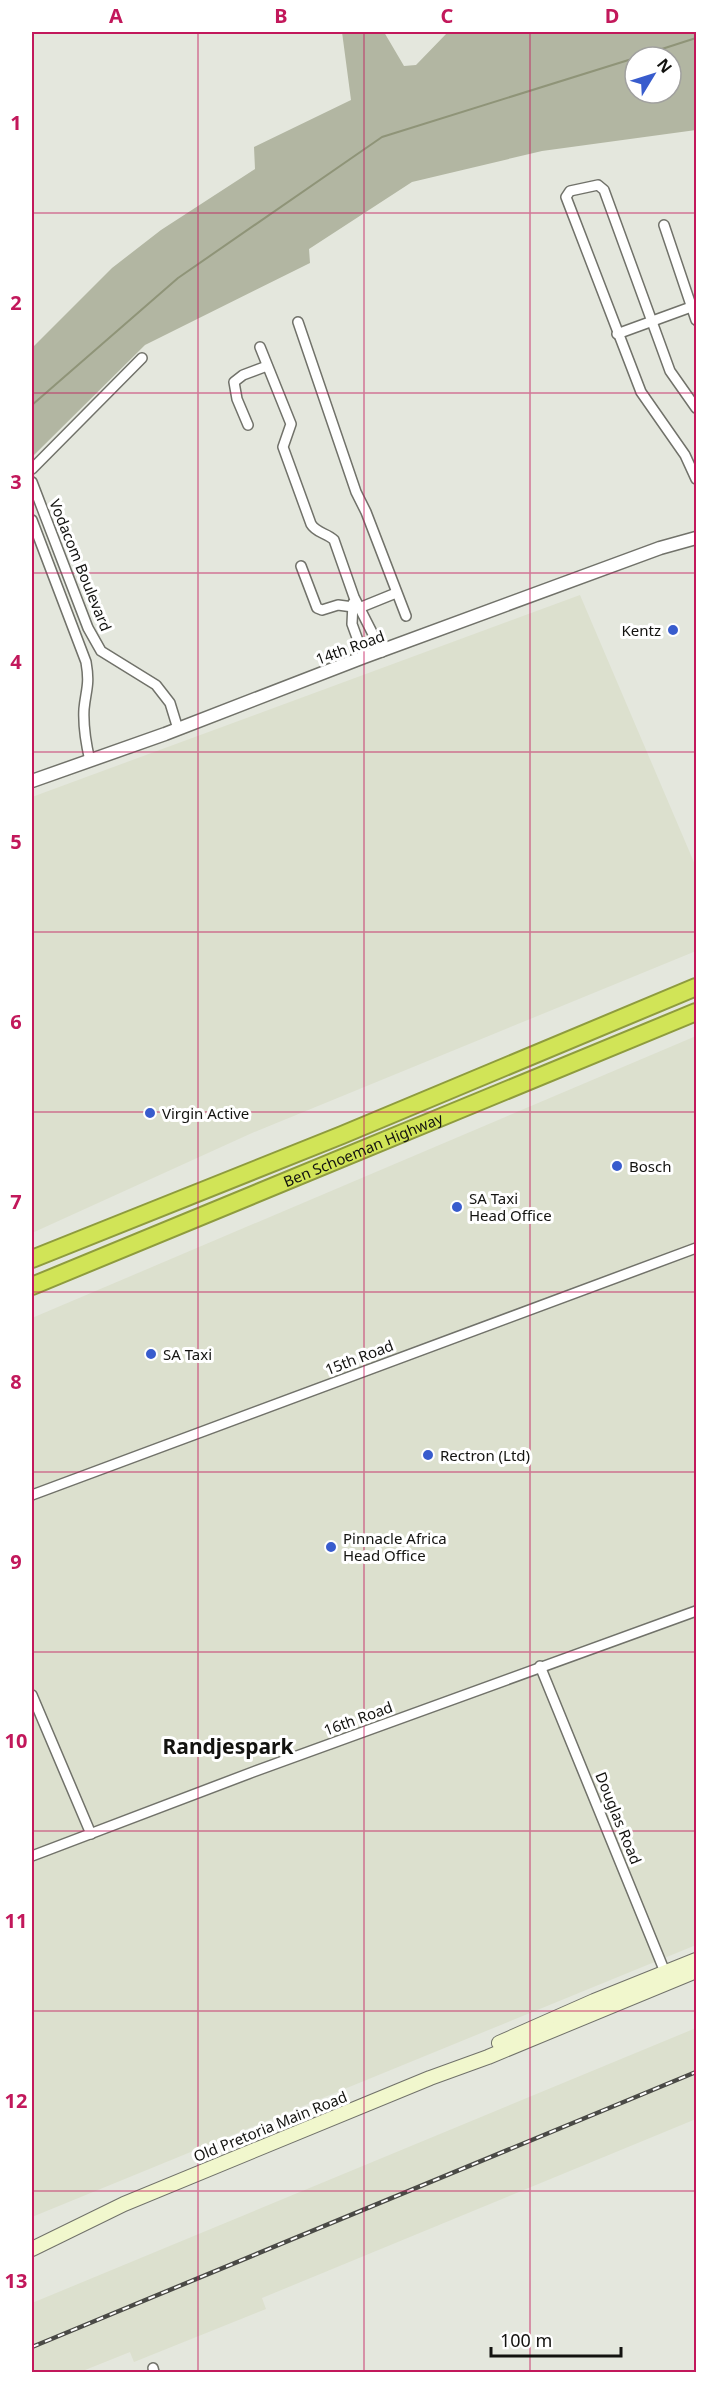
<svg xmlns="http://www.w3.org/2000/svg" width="728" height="2404" font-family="'Noto Sans',sans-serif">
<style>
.built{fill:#dce0ce}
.green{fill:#b2b6a2;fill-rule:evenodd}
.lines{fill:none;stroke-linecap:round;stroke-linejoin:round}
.stream{stroke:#8f9478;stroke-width:2}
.minor-casing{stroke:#71726a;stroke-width:12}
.tertiary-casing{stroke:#71726a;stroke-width:15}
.secondary-casing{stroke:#71726a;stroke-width:16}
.motorway-casing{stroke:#8e9b3e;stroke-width:20}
.minor{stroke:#fff;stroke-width:9}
.tertiary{stroke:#fff;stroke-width:12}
.secondary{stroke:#f1f7cd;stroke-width:14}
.motorway{stroke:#d1e457;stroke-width:16}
.rail-casing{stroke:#4a4a46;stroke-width:4.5}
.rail{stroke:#fff;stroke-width:2;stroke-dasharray:7;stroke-linecap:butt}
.grid{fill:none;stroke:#c2185b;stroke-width:1.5;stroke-opacity:0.55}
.poi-dot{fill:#385ccd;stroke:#fff;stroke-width:2}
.labels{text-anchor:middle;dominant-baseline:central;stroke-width:6;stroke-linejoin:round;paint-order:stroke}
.street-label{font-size:15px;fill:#131310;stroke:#fff}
.poi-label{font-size:15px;fill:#131310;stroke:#fff;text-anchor:start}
.district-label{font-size:21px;font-weight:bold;fill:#131310;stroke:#fff}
.neatline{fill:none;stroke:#c2185b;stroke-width:2}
.grid-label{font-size:20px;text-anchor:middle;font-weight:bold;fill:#c2185b}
</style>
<rect width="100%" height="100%" fill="#e4e7dd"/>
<g class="built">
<path d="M580,595L696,867V951L252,1133L32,1233V797Z"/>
<path d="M696,1036V1945L32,2217V1318Z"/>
<path d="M696,2028V2119L262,2298L266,2309L134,2362L130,2352L80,2372H32V2303Z"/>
</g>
<path class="green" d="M342,32H384L404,66L416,65L448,32H696V130L542,151L412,182L309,249L310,263L145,345L32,457V348L112,268L161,230L255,169L254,147L351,100ZM635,57H671V93H635Z"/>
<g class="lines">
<g class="stream">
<path d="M637,57L696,38"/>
<path d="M32,405L178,278L382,137L635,58"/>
</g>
<g class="minor-casing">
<g id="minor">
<path d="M664,225L696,320"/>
<path d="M298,322L356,492L366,512L406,616"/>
<path d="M617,334L691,307"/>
<path d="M260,347L291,424L283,447L311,524C316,533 327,533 334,540L354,597L382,652"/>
<path d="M696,408L670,371L604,190L598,185L570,191L566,197L641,392L685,455L696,479"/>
<path d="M248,425L237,399L234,382L243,375L267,366"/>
<path d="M32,469L142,358"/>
<path d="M32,482L88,628L101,651L156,685L170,703L178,729"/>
<path d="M32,520L86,662C90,685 86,689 84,709C83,727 86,744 90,761"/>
<path d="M301,566L317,608L322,610L338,605L353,607"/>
<path d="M353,603L352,624L364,657"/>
<path d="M359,608L396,593"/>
<path d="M32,1495L696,1248"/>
<path d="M540,1666L667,1977"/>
<path d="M32,1695L91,1834"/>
<path d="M32,1856L253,1772L696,1611"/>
<path d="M153,2368L154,2372"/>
</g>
</g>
<g class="tertiary-casing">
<path id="tertiary" d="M32,781L165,734L364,657L660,548L696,538"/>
</g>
<g class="secondary-casing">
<g id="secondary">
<path d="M499,2043L594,2001L696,1960"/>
<path d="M32,2249L124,2204L430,2078L488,2057L696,1971"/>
</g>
</g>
<g class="motorway-casing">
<g id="motorway">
<path d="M32,1259L342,1135L696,987"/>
<path id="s1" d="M32,1286L696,1012"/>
</g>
</g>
<use href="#minor" class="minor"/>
<use href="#tertiary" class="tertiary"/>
<use href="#secondary" class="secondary"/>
<use href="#motorway" class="motorway"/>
<g class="rail-casing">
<path id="rail" d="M32,2347L696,2072"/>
</g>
<use href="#rail" class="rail"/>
</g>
<path class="grid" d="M198,32V2372M364,32V2372M530,32V2372M32,213H696M32,393H696M32,573H696M32,752H696M32,932H696M32,1112H696M32,1292H696M32,1472H696M32,1652H696M32,1831H696M32,2011H696M32,2191H696"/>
<g class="poi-dot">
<circle cx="673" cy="630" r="6"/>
<circle cx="150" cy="1113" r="6"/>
<circle cx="617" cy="1166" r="6"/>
<circle cx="457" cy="1207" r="6"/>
<circle cx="151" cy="1354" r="6"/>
<circle cx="428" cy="1455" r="6"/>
<circle cx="331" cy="1547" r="6"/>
</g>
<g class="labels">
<g class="street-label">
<text transform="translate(81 565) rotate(68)">Vodacom Boulevard</text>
<text transform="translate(350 647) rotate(-20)">14th Road</text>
<text stroke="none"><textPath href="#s1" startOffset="358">Ben Schoeman Highway</textPath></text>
<text transform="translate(359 1357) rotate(-21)">15th Road</text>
<text transform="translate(358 1718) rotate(-20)">16th Road</text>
<text transform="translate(619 1818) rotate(68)">Douglas Road</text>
<text transform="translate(270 2126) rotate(-22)">Old Pretoria Main Road</text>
</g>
<g class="poi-label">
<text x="661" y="630" text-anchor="end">Kentz</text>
<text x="162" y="1113">Virgin Active</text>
<text x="629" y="1166">Bosch</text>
<text x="469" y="1198">SA Taxi<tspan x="469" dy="17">Head Office</tspan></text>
<text x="163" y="1354">SA Taxi</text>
<text x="440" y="1455">Rectron (Ltd)</text>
<text x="343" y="1538">Pinnacle Africa<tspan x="343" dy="17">Head Office</tspan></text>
</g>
<g class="district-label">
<text x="228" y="1746">Randjespark</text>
</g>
</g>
<rect width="728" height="2404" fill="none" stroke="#ffffff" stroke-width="66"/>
<g transform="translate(653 75) rotate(52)"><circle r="28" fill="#ffffff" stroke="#a1a19f" stroke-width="1.5"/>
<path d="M0-4.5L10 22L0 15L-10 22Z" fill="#385ccd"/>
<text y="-9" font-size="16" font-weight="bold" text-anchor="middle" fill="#131310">N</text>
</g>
<path d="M491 2347v9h130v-9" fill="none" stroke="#131310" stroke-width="3"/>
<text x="500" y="2347" font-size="18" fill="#131310" stroke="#ffffff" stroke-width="4.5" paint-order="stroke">100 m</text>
<rect x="33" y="33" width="662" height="2338" class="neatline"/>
<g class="grid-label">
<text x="116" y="23">A</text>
<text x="281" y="23">B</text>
<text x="447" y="23">C</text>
<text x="612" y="23">D</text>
<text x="16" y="130">1</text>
<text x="16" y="310">2</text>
<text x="16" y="489">3</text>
<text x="16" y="669">4</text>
<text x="16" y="849">5</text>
<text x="16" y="1029">6</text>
<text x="16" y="1209">7</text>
<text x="16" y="1389">8</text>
<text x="16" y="1569">9</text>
<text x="16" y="1748">10</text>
<text x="16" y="1928">11</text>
<text x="16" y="2108">12</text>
<text x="16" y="2288">13</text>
</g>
</svg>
